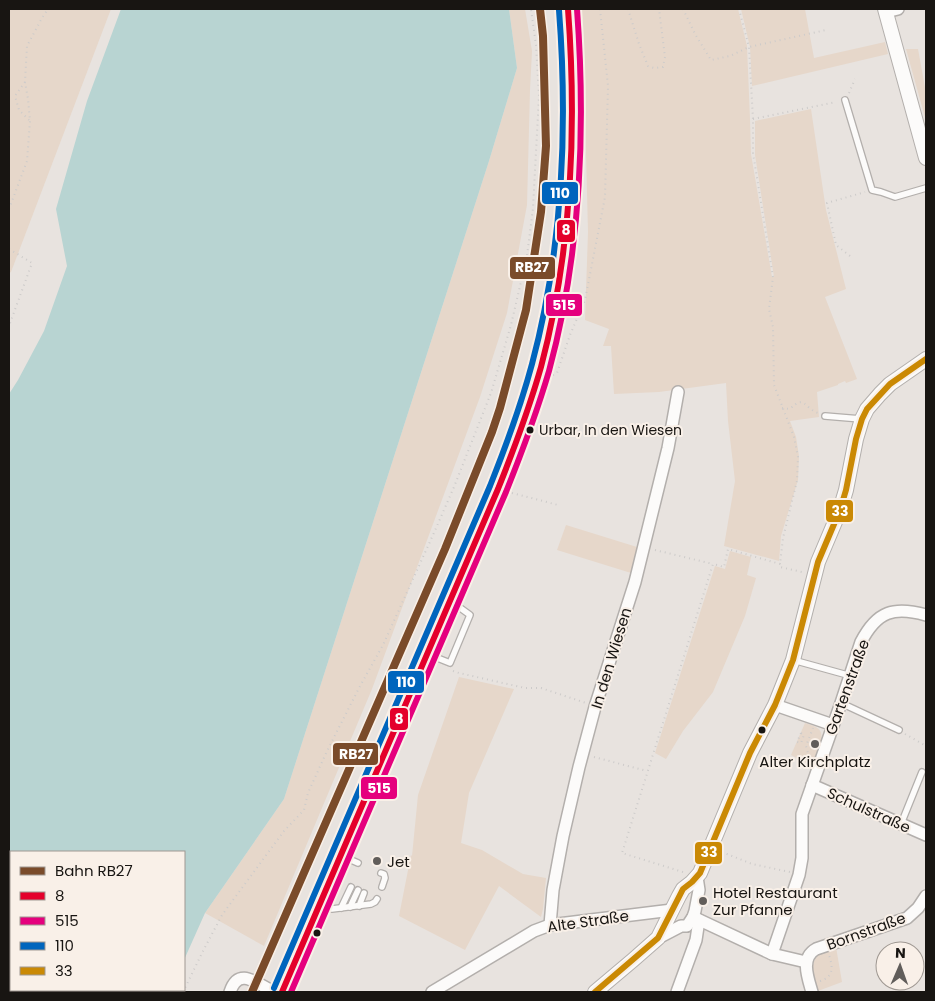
<svg xmlns="http://www.w3.org/2000/svg" width="935" height="1001" font-family="Poppins,sans-serif">
<style>
.green{fill:#e6d7ca}
.water{fill:#b8d4d2}
.lines{fill:none;stroke-linecap:round;stroke-linejoin:round}
.service-casing{stroke:#b3afac;stroke-width:8}
.minor-casing{stroke:#b3afac;stroke-width:14}
.tertiary-casing{stroke:#b3afac;stroke-width:16}
.primary-casing{stroke:#b3afac;stroke-width:20}
.path{stroke:#cdcbca;stroke-width:2;stroke-dasharray:1 4;stroke-linecap:butt}
.service{stroke:#fcfbfa;stroke-width:5.5}
.minor{stroke:#fcfbfa;stroke-width:11}
.tertiary{stroke:#fcfbfa;stroke-width:14}
.primary{stroke:#fcfbfa;stroke-width:18}
.path-bridge{stroke:#cdcbca;stroke-width:2;stroke-dasharray:1 4;stroke-linecap:butt}
.bus-1-casing{stroke:#f9f0e8;stroke-width:10}
.bus-2-casing{stroke:#f9f0e8;stroke-width:10}
.bus-3-casing{stroke:#f9f0e8;stroke-width:10}
.bus-4-casing{stroke:#f9f0e8;stroke-width:10}
.bus-1{stroke:#e4002b;stroke-width:6}
.bus-2{stroke:#e5007d;stroke-width:6}
.bus-3{stroke:#0065bd;stroke-width:6}
.bus-4{stroke:#ca8904;stroke-width:6}
.rail-1-casing{stroke:#f9f0e8;stroke-width:11}
.rail-1{stroke:#7a4b2a;stroke-width:8}
.bus-dot{fill:#181512;stroke:#f9f0e8;stroke-width:2}
.poi-dot{fill:#615d5a;stroke:#f9f0e8;stroke-width:2}
.labels{text-anchor:middle;dominant-baseline:central;stroke-width:4;stroke-linejoin:round;paint-order:stroke}
.bus-label{font-size:14px;fill:#181512;stroke:#f9f0e8;text-anchor:start}
.street-label{font-size:15px;fill:#181512;stroke:#f9f0e8}
.poi-label{font-size:15px;fill:#181512;stroke:#f9f0e8;text-anchor:start}
.line-badge{stroke:#f9f0e8;stroke-width:2}
.badge-label{font-size:14px;text-anchor:middle;font-weight:bold;fill:#fff}
</style>
<rect width="100%" height="100%" fill="#e8e3df"/>
<g class="green">
<path d="M9,9H111L11,272L9,273Z"/>
<path d="M509,9H525L532,51L530,90L527,205L507,313L480,397L372,689L264,946L205,913L284,799L489,161L517,68Z"/>
<path d="M578,9H738L747,46L750,119L751,154L772,277H774L755,155V121L811,109L826,210L846,289L825,297L857,379L846,383L845,381L838,384V385L817,392L819,417L790,421L796,437L799,456L798,480L781,536L779,561L724,546L735,481L728,421L726,383L659,392L614,394L611,346H603L609,329L585,320L588,232L583,35Z"/>
<path d="M741,9H805L814,58L885,42L888,54L752,86L750,47Z"/>
<path d="M906,49H918L926,93V121Z"/>
<path d="M566,525L637,547L631,573L557,550Z"/>
<path d="M730,551L751,557L747,575L756,578L745,616L713,692L683,731L666,759L655,753L715,566L725,569Z"/>
<path d="M459,677L514,689L469,793L461,843L482,850L523,874L546,878L543,909L541,917L499,886L465,950L399,916L411,855L412,856L418,795Z"/>
<path d="M805,723C814,726 824,728 821,740H823L813,767L791,755Z"/>
<path d="M836,947L842,982L818,991L811,972L814,961L820,952Z"/>
</g>
<path class="water" d="M121,9H509L517,68L489,161L284,799L205,913L184,960V852H11V990H170L169,992H9V394L18,380L44,331L67,266L56,209L87,101Z"/>
<g class="lines">
<g class="service-casing">
<g id="service">
<path d="M845,100L872,190L881,192L895,197L926,188"/>
<path d="M825,416L861,419"/>
<path d="M430,655L450,663L470,615L452,602"/>
<path d="M793,660L851,676"/>
<path d="M841,703L899,730"/>
<path d="M901,824L922,772"/>
<path d="M342,856L358,863"/>
<path d="M381,873L384,874L385,878L382,887"/>
<path d="M322,906L332,909L371,904L375,902L377,899"/>
<path d="M359,906L364,893"/>
<path d="M350,907L358,890"/>
<path d="M341,908L351,887"/>
</g>
</g>
<g class="minor-casing">
<g id="minor">
<path d="M886,12L898,9"/>
<path d="M775,705L833,725"/>
<path d="M812,785L926,835"/>
<path d="M693,917L772,954L806,962"/>
<path d="M550,925L553,890L563,836L579,767L595,707L635,582L668,448L678,392"/>
<path d="M658,938L681,926H687L693,917L695,911L699,890L697,877"/>
<path d="M772,954L799,875L802,858V814L841,703L861,642C877,611 894,606 926,615"/>
<path d="M230,992C239,965 258,985 274,992"/>
<path d="M432,992L534,931L550,925L672,910"/>
<path d="M677,992L696,940L699,920"/>
<path d="M812,992C808,978 800,958 816,949L907,918L918,908L926,896"/>
</g>
</g>
<g class="tertiary-casing">
<g id="tertiary">
<path d="M885,9L926,158"/>
<path d="M595,992L633,960L658,938L679,896L683,889L692,882L700,873L750,753L775,705L793,660L818,562L840,510L846,490L856,439L862,419L867,409L880,394L890,384L926,359"/>
</g>
</g>
<g class="primary-casing">
<path id="primary" d="M282,992L320,905L498,489C516,443 534,397 545,349C571,238 579,122 568,9"/>
</g>
<g class="path">
<path d="M628,9L639,44L648,66L654,68L663,67L665,57L659,9"/>
<path d="M683,9L695,34L711,60L730,56L749,47L826,30"/>
<path d="M739,9L749,47L753,119V153L773,277L769,309L773,327L774,385L794,437L798,457L797,481L783,538L780,564"/>
<path d="M25,82L15,96L19,110L30,121"/>
<path d="M849,93L855,79"/>
<path d="M753,119L836,102"/>
<path d="M9,209L27,161L30,121L28,99L25,82L27,46L42,18L48,9"/>
<path d="M9,249L32,263L9,326"/>
<path d="M850,256L836,245L827,203L865,192"/>
<path d="M553,375L557,373L570,335L585,300L605,197L608,86L600,9"/>
<path d="M782,408L790,409C805,394 804,408 818,413"/>
<path d="M512,493L558,505"/>
<path d="M655,550L713,564"/>
<path d="M453,671L459,673L525,688H541L586,703"/>
<path d="M801,733L804,735L801,743L797,742Z"/>
<path d="M905,734L926,746"/>
<path d="M594,757L647,771"/>
<path d="M809,757L806,746L813,728"/>
<path d="M722,852L752,864L790,872"/>
<path d="M683,872L622,853L713,564L724,567L728,549L780,564V567L802,572"/>
<path d="M820,981C834,977 833,967 829,955"/>
<path d="M183,992L202,953L222,915L284,831L304,810L308,793L327,751L359,688L383,645L433,535L454,487L491,393L511,325L527,256L533,208L539,96L536,45L531,9"/>
</g>
<use href="#service" class="service"/>
<use href="#minor" class="minor"/>
<use href="#tertiary" class="tertiary"/>
<use href="#primary" class="primary"/>
<path class="path-bridge" d="M272,985L275,977L278,979L275,985"/>
<g class="bus-1-casing">
<path id="bus-1" d="M282,992L498,489C514,449 529,409 541,367C572,250 577,129 568,9"/>
</g>
<g class="bus-2-casing">
<path id="bus-2" d="M291,992L506,492C522,452 537,412 549,371C581,253 586,130 577,9"/>
</g>
<g class="bus-3-casing">
<path id="bus-3" d="M274,988L490,486C506,446 521,405 532,364C563,248 568,128 559,10"/>
</g>
<g class="bus-4-casing">
<path id="bus-4" d="M595,992L658,938L683,889L692,882L700,873L750,753L775,705L793,660L818,562L840,510L846,490L856,439L862,419L867,409L890,384L926,359"/>
</g>
<use href="#bus-1" class="bus-1"/>
<use href="#bus-2" class="bus-2"/>
<use href="#bus-3" class="bus-3"/>
<use href="#bus-4" class="bus-4"/>
<g class="rail-1-casing">
<path id="rail-1" d="M252,992L445,549L492,432L500,408L526,310L541,212L546,146L543,36L540,9"/>
</g>
<use href="#rail-1" class="rail-1"/>
</g>
<g class="bus-dot">
<circle cx="530" cy="430" r="4.5"/>
<circle cx="762" cy="730" r="4.5"/>
<circle cx="317" cy="933" r="4.5"/>
</g>
<g class="poi-dot">
<circle cx="815" cy="744" r="5"/>
<circle cx="377" cy="861" r="5"/>
<circle cx="703" cy="901" r="5"/>
</g>
<g class="labels">
<g class="bus-label">
<text x="539" y="430">Urbar, In den Wiesen</text>
</g>
<g class="street-label">
<text transform="translate(611 658) rotate(-73)">In den Wiesen</text>
<text transform="translate(847 687) rotate(-70)">Gartenstraße</text>
<text transform="translate(869 810) rotate(24)">Schulstraße</text>
<text transform="translate(588 921) rotate(-8)">Alte Straße</text>
<text transform="translate(866 931) rotate(-20)">Bornstraße</text>
</g>
<g class="poi-label">
<text x="815" y="761" text-anchor="middle">Alter Kirchplatz</text>
<text x="387" y="861">Jet</text>
<text x="713" y="892">Hotel Restaurant<tspan x="713" dy="17">Zur Pfanne</tspan></text>
</g>
</g>
<g class="line-badge">
<rect x="541" y="181" width="38" height="24" rx="5" fill="#0065bd"/>
<rect x="556" y="219" width="20" height="24" rx="5" fill="#e4002b"/>
<rect x="509" y="256" width="47" height="24" rx="5" fill="#7a4b2a"/>
<rect x="545" y="293" width="38" height="24" rx="5" fill="#e5007d"/>
<rect x="825" y="499" width="29" height="24" rx="5" fill="#ca8904"/>
<rect x="387" y="670" width="38" height="24" rx="5" fill="#0065bd"/>
<rect x="389" y="707" width="20" height="24" rx="5" fill="#e4002b"/>
<rect x="332" y="742" width="47" height="24" rx="5" fill="#7a4b2a"/>
<rect x="360" y="776" width="38" height="24" rx="5" fill="#e5007d"/>
<rect x="694" y="841" width="29" height="24" rx="5" fill="#ca8904"/>
</g>
<g class="badge-label">
<text x="560" y="198">110</text>
<text x="566" y="235">8</text>
<text x="532" y="272">RB27</text>
<text x="564" y="310">515</text>
<text x="840" y="516">33</text>
<text x="406" y="687">110</text>
<text x="399" y="724">8</text>
<text x="356" y="759">RB27</text>
<text x="379" y="793">515</text>
<text x="709" y="857">33</text>
</g>
<rect width="935" height="1001" fill="none" stroke="#181512" stroke-width="20"/>
<rect x="10" y="851" width="175" height="140" fill="#f9f0e8" stroke="#9f9892"/>
<rect x="20" y="867" width="25" height="8" fill="#7a4b2a" stroke="#9f9892"/>
<text x="55" y="876" font-size="15" fill="#181512">Bahn RB27</text>
<rect x="20" y="892" width="25" height="8" fill="#e4002b" stroke="#9f9892"/>
<text x="55" y="901" font-size="15" fill="#181512">8</text>
<rect x="20" y="917" width="25" height="8" fill="#e5007d" stroke="#9f9892"/>
<text x="55" y="926" font-size="15" fill="#181512">515</text>
<rect x="20" y="942" width="25" height="8" fill="#0065bd" stroke="#9f9892"/>
<text x="55" y="951" font-size="15" fill="#181512">110</text>
<rect x="20" y="967" width="25" height="8" fill="#ca8904" stroke="#9f9892"/>
<text x="55" y="976" font-size="15" fill="#181512">33</text>
<g transform="translate(900 966) rotate(2)"><circle r="24" fill="#f9f0e8" stroke="#9f9892"/>
<path d="M0-4L9 19L0 12L-9 19Z" fill="#615d5a"/>
<text y="-8" font-size="14" font-weight="bold" text-anchor="middle" fill="#181512">N</text>
</g>
</svg>
